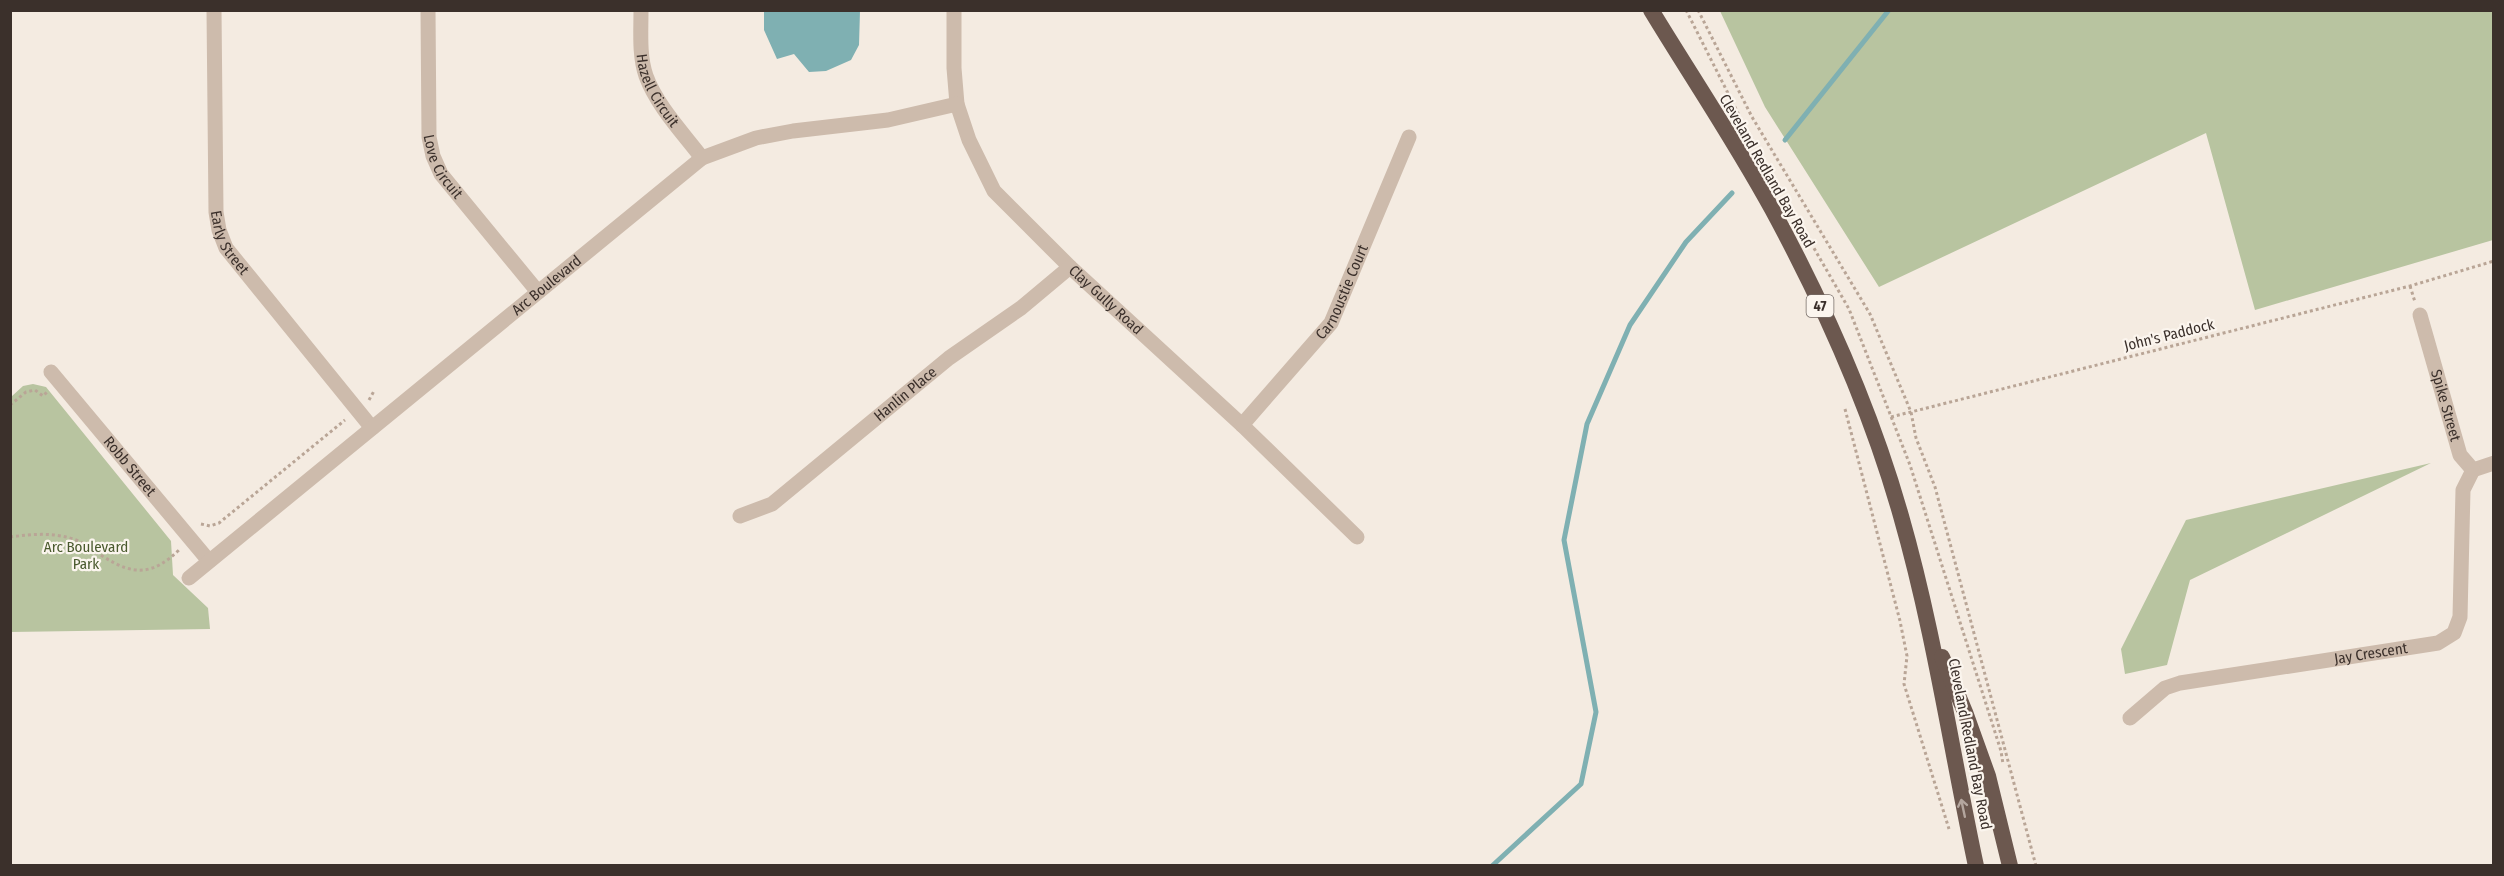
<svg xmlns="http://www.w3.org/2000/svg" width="2504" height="876" font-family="'Fira Sans Condensed',sans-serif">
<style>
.green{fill:#b8c4a0}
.water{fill:#7fb0b2}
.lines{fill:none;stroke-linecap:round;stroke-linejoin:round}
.stream{stroke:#7fb0b2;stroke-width:5}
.path{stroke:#b9a596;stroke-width:3;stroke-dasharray:3 3;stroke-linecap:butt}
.minor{stroke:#cdbbac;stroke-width:15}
.trunk{stroke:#6c584f;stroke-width:16}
.oneway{stroke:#b4a69e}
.labels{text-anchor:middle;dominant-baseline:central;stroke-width:4.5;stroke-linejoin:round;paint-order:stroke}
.shield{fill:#fbf5ee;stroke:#756b66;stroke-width:1.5}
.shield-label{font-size:14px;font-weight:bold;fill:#3b302b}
.street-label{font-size:15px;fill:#3b302b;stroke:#fbf5ee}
.park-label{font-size:15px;fill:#4a5a2e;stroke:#fbf5ee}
</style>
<rect width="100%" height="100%" fill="#f4ebe1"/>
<g class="green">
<path d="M1720,11H2493V240L2255,310L2206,133L1879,287L1765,107Z"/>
<path d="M33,384L46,387L171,541L173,575L208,608L210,629L11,632V397L23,386Z"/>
<path d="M2431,463L2190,580L2167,665L2125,674L2121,649L2186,520Z"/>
</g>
<path class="water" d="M764,11H860L859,45L851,60L826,71L809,72L794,54L777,59L764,30Z"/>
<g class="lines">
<g class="stream">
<path d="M1785,140L1889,10"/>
<path d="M1492,866L1581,784L1596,712L1564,540L1587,424L1630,325L1686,242L1732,193"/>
</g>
<g class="path">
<path d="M1686,10L1740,117"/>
<path d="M1698,10L1752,117L1870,314L1911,412L1916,438L1935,487L2036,866"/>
<path d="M1811,243L1849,309L1910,465L2001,751L2003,764"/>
<path d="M2410,286L2415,302"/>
<path d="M369,400L374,391"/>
<path d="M10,405L26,392L35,390L43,396L48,391"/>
<path d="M1845,409L1900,621L1907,656L1904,684L1949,829"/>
<path d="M1891,417L2410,286L2494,261"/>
<path d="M201,524L210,526L219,523L345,420"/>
<path d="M10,537C33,534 54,532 76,540C86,544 94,552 104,557C134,576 153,575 179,550"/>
</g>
<g class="minor">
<path id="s1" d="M214,10L216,212L219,230L226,248L372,428"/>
<path id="s2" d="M428,10L429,137L433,156L441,174L538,292"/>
<path id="s3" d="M641,10C641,32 639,56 646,76C657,106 683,133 702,158"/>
<path id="s4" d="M954,10V68L957,104L969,140L994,191L1070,267L1242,425L1357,537"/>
<path id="s5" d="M2420,315L2460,455L2473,470L2494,463"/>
<path id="s6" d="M51,372L209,561"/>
<path id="s7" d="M1242,425L1331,323L1409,137"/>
<path id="s8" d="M740,516L772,504L949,358L1021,308L1070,267"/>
<path id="s9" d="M189,578L702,158L756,138L793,131L888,120L957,104"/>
<path id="s10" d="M2130,718L2165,688L2180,683L2438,643L2454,633L2460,617L2463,490L2473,470"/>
</g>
<g class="trunk">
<path d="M1651,10C1691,76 1735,141 1772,209C1824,305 1871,410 1901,516C1934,631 1951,749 1976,866"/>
<path d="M1942,657L1965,712L1988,776L2010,866"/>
</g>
</g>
<defs><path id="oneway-shaft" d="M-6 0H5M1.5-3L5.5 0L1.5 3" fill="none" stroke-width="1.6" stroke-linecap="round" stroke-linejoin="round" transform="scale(1.5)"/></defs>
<use class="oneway" href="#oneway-shaft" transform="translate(1963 808) rotate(-102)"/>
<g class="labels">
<rect class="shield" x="1806.5" y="295" width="27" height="22" rx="4.5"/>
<g class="shield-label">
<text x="1820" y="306">47</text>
</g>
<g class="street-label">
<text stroke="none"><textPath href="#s3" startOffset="84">Hazell Circuit</textPath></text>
<text stroke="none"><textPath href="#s2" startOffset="160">Love Circuit</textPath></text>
<text transform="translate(1767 171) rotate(60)">Cleveland Redland Bay Road</text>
<text stroke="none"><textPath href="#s1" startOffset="236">Early Street</textPath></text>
<text stroke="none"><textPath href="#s9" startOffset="462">Arc Boulevard</textPath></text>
<text stroke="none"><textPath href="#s7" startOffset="168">Carnoustie Court</textPath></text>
<text stroke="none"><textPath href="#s4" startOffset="345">Clay Gully Road</textPath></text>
<text transform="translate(2169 335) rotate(-14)">John's Paddock</text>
<text stroke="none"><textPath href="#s8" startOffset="207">Hanlin Place</textPath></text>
<text stroke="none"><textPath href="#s5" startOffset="94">Spike Street</textPath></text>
<text stroke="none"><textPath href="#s6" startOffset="123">Robb Street</textPath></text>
<text stroke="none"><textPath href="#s10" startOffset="255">Jay Crescent</textPath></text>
<text transform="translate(1970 744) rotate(79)">Cleveland Redland Bay Road</text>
</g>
<g class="park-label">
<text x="86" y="547">Arc Boulevard<tspan x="86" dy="17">Park</tspan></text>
</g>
</g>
<rect width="2504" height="876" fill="none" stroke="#3b302b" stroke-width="24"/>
</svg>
